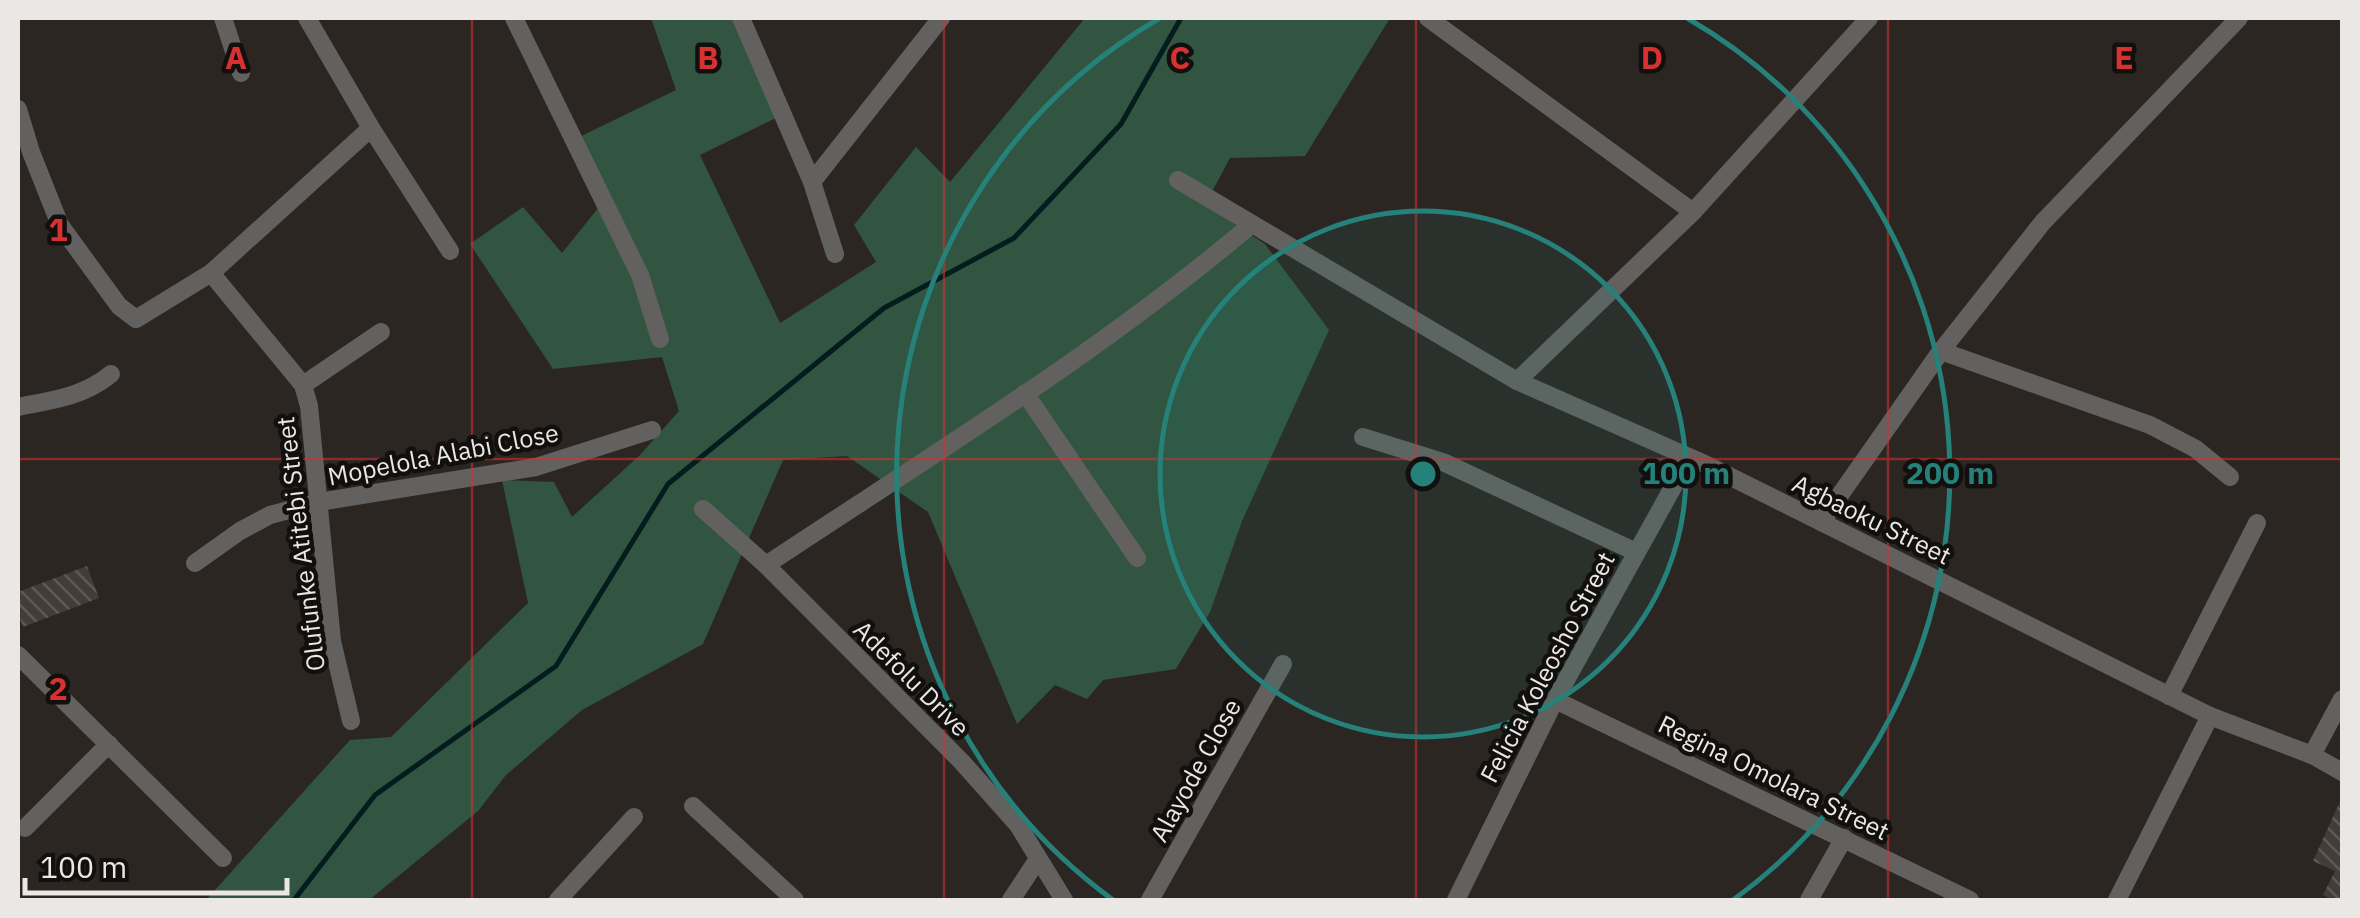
<svg xmlns="http://www.w3.org/2000/svg" width="2360" height="918" font-family="'IBM Plex Sans',sans-serif">
<style>
.green{fill:#315540}
.lines{fill:none;stroke-linecap:round;stroke-linejoin:round}
.stream{stroke:#051c1e;stroke-width:5}
.building{fill:url(#building-back-hatch)}
.street{stroke:#63615f;stroke-width:18}
.grid{fill:none;stroke:#d73231;stroke-width:2.5;stroke-opacity:0.55}
.ring{fill:none;stroke:#25817a;stroke-width:5}
.labels{text-anchor:middle;dominant-baseline:central;stroke-width:9;stroke-linejoin:round;paint-order:stroke}
.street-label{font-size:25px;fill:#ebe7e5;stroke:#12100e}
.grid-label{font-size:32px;text-anchor:middle;font-weight:bold;fill:#d73231;stroke:#12100e;stroke-width:9;stroke-linejoin:round;paint-order:stroke}
.centre{fill:#25817a;stroke:#12100e;stroke-width:5}
.ring-label{font-size:30px;text-anchor:middle;font-weight:bold;fill:#25817a;stroke:#12100e;stroke-width:9;stroke-linejoin:round;paint-order:stroke}
</style>
<defs>
<pattern id="building-back-hatch" width="6" height="6" patternUnits="userSpaceOnUse" patternTransform="scale(2.5)"><rect width="6" height="6" fill="#433d39"/><path d="M-1 5l2 2M0 0l6 6M5-1l2 2" fill="none" stroke="#5e5956"/></pattern>
</defs>
<rect width="100%" height="100%" fill="#2c2623"/>
<path class="green" d="M651,18H739L784,114L700,155L780,323L876,262L854,225L916,147L950,182L1085,18H1390L1305,156L1230,158L1205,205L1265,244L1329,330L1242,521L1210,612L1176,669L1103,680L1087,699L1055,685L1017,724L928,512L847,456L783,460L703,644L582,710L506,775L478,811L369,900H206L350,740L391,737L528,603L502,480L554,482L572,517L640,455L679,411L662,357L553,369L470,244L523,207L562,253L603,202L573,140L676,90Z"/>
<g class="lines">
<path class="stream" d="M294,900L375,795L556,666L668,484L884,308L1014,238L1121,124L1181,18"/>
</g>
<g class="building">
<path d="M87,566L99,598L23,627L18,613V592Z"/>
<path d="M2342,797V900H2333L2323,895L2335,871L2313,861Z"/>
</g>
<g class="lines">
<g class="street">
<path d="M223,18L241,73"/>
<path d="M307,18L371,128L450,251"/>
<path d="M514,18L640,275L660,339"/>
<path d="M741,18L812,182L835,254"/>
<path d="M1428,18L1693,212"/>
<path d="M18,109L31,152L60,225L119,306L136,319L211,273L371,128"/>
<path d="M1178,180L1517,381L1707,465L2210,716L2312,755L2342,772"/>
<path d="M812,182L941,18"/>
<path d="M211,273L303,385L309,406L332,641L351,721"/>
<path d="M1941,351L2150,425L2196,449L2230,477"/>
<path d="M1517,381L1693,212L1869,18"/>
<path d="M303,385L381,332"/>
<path d="M1025,393L1137,558"/>
<path d="M18,407C52,400 83,397 111,374"/>
<path d="M1363,437L1443,462L1636,552"/>
<path d="M703,509L766,565L961,761L1018,825L1064,900"/>
<path d="M1821,522L1941,351L2043,222L2239,18"/>
<path d="M195,563L240,531L270,515L319,502L536,467L652,430"/>
<path d="M766,565C930,456 1101,352 1252,224"/>
<path d="M18,655L223,858"/>
<path d="M2169,696L2257,523"/>
<path d="M1555,700L1970,900"/>
<path d="M2312,755L2342,699"/>
<path d="M693,806L795,900"/>
<path d="M25,828L109,744"/>
<path d="M558,900L634,817"/>
<path d="M1011,900L1038,859"/>
<path d="M1150,900L1283,664"/>
<path d="M1456,900L1555,700L1688,460"/>
<path d="M1809,900L1844,838"/>
<path d="M2117,900L2210,716"/>
</g>
</g>
<path class="grid" d="M472,18V900M944,18V900M1416,18V900M1888,18V900M18,459H2342"/>
<circle cx="1423" cy="474" r="263" fill="#25817a" fill-opacity=".12"/>
<g class="ring">
<circle cx="1423" cy="474" r="263"/>
<path d="M1113 900A527 527 0 0 1 1160 18M1687 18A527 527 0 0 1 1733 900"/>
</g>
<g class="labels">
<g class="street-label">
<text transform="translate(443 454) rotate(-11)">Mopelola Alabi Close</text>
<text transform="translate(1872 519) rotate(26)">Agbaoku Street</text>
<text transform="translate(300 544) rotate(-97)">Olufunke Atitebi Street</text>
<text transform="translate(1547 667) rotate(-62)">Felicia Koleosho Street</text>
<text transform="translate(912 678) rotate(45)">Adefolu Drive</text>
<text transform="translate(1195 770) rotate(-61)">Alayode Close</text>
<text transform="translate(1774 777) rotate(26)">Regina Omolara Street</text>
</g>
</g>
<g class="grid-label">
<text x="236" y="69">A</text>
<text x="708" y="69">B</text>
<text x="1180" y="69">C</text>
<text x="1652" y="69">D</text>
<text x="2124" y="69">E</text>
<text x="58" y="241">1</text>
<text x="58" y="700">2</text>
</g>
<circle cx="1423" cy="474" r="15" class="centre"/>
<g class="ring-label">
<text x="1686" y="484">100 m</text>
<text x="1950" y="484">200 m</text>
</g>
<rect width="2360" height="918" fill="none" stroke="#ebe7e5" stroke-width="40"/>
<path d="M25 878v15h262v-15" fill="none" stroke="#ebe7e5" stroke-width="5"/>
<text x="40" y="878" font-size="30" fill="#ebe7e5" stroke="#12100e" stroke-width="8" paint-order="stroke">100 m</text>
</svg>
